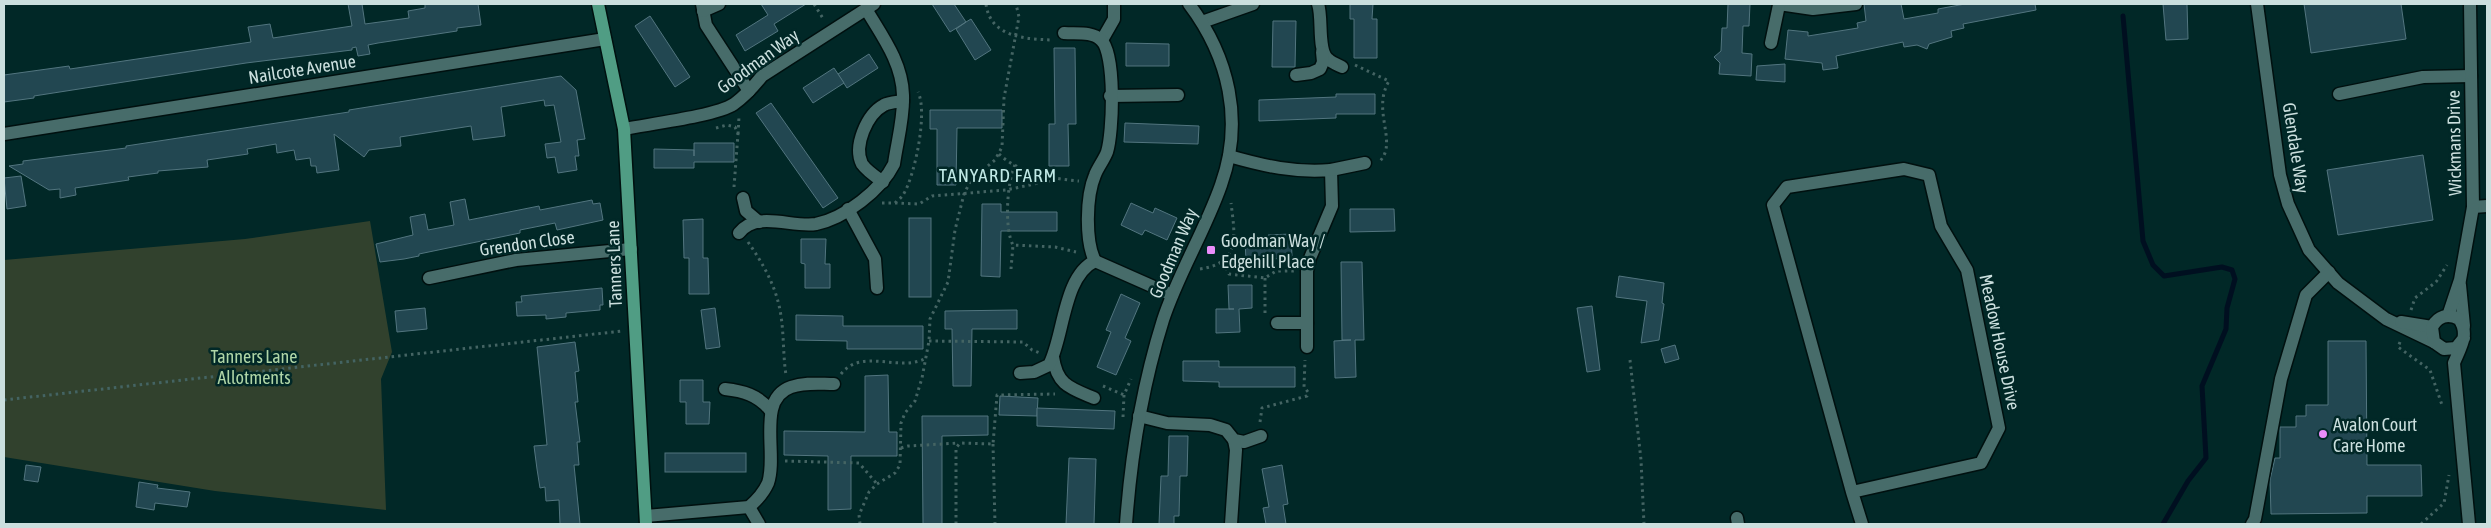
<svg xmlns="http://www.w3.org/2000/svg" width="2491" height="528" font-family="'Asap Condensed',sans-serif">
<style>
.green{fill:#31412d}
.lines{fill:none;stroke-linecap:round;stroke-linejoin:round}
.stream{stroke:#000f20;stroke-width:5}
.building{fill:#224751;stroke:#52757f}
.minor-casing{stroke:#00100f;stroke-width:15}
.major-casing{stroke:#00100f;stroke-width:15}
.path{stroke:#446463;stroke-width:3;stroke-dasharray:2.5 4;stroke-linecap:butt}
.minor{stroke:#476c6a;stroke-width:12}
.major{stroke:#509d84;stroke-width:12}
.poi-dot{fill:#eb8dfb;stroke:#012827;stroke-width:2}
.labels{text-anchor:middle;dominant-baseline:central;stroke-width:5;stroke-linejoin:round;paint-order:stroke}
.street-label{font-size:18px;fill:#cbdfde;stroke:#012827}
.poi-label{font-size:18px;fill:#cbdfde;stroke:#012827;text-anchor:start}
.park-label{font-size:18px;fill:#b0d6a7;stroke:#012827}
.neighbourhood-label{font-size:19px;letter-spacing:1px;fill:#c0e9e6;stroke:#012827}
</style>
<rect width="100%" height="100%" fill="#012827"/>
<path class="green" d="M370,221L392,352L381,379L386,510L215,491L4,457V260L245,239Z"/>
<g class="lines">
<path class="stream" d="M2123,16L2143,241L2153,265L2164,276L2222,267L2232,270L2235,279L2227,308L2226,329L2202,386L2206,458L2188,481L2163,524"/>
</g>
<g class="building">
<path d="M348,4H362L365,24L409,18L408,11L425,8V4H478L481,25L457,28V31L378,43L368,45L370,54L358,56L356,47L352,48V50L246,63L34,96V98L4,102V75L69,66L70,69L251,42L248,27L270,24L273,38L352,26Z"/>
<path d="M761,4H806L774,24L778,31L745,51L736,35L768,15Z"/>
<path d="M932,4H954L966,22L971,19L991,50L975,60L956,29L966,22L950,32Z"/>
<path d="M1350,4H1373L1372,19H1377V58H1354V19H1350Z"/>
<path d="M1728,4H1750L1749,26H1743L1742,53L1752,54L1751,76L1719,74L1720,63L1714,57L1721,51L1722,28H1727Z"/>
<path d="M1864,4H1901L1904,19L1938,13V9L1965,4H2035L2036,10L1963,24L1964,28L1951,31L1952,37L1929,44L1927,49L1917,45L1904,47L1903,42L1836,56L1838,68L1823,70L1822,63L1785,59L1788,30L1808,32V36L1858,28L1857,23L1866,21Z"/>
<path d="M2163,4H2187L2188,39L2166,40Z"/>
<path d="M2304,4H2401L2406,39L2311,53Z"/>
<path d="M650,16L690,77L675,87L635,26Z"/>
<path d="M1273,21H1296L1295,67H1272Z"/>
<path d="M1126,43L1169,44V66H1126Z"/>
<path d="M1054,48H1075L1076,124H1068L1069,166H1049V124H1055Z"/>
<path d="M869,54L878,68L847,88L838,74Z"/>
<path d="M1785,64V82L1756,80L1757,66Z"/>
<path d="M834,68L844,83L813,103L803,88Z"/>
<path d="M561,76L576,90L585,139L577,140L579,156H575L577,170L558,173L555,157L547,158L545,144L561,142L554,105L545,106L544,100L501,107L505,136L473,140L471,126L400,137L401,146L369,150L364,157L334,134L339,170L317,173L316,166H311L310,158L296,160L294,150L277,153L276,144L247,149L248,154L207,160L208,167L158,171V173L128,177L129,180L75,188L76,195L60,198V189L49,190L9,166L23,164V161L126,148V146L349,112V110Z"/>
<path d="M1336,94H1375V114H1336V118L1259,121V100L1336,97Z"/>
<path d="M771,103L838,198L823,208L756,113Z"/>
<path d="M930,110H1002V128H957L956,185H937V129H930Z"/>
<path d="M1125,123L1199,126L1198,144L1124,142Z"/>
<path d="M694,143H734V162H694V168H654V149L694,150V156Z"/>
<path d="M2423,155L2433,220L2338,235L2327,170Z"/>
<path d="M21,176L26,206L7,209L4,178Z"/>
<path d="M465,199L469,220L539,206L540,210L592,200L593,204L600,203L603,220L557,230L555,223L520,230V233L419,254V256L404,259L380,262L376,244L413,235L410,217L425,214L428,230L454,225L450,202Z"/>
<path d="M1131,203L1153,213L1155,208L1177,218L1167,240L1145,230L1142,235L1121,225Z"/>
<path d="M982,204H1001V212H1057V231H1001L1000,277L981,276Z"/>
<path d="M1350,209H1394L1395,231L1350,232Z"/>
<rect x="909" y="218" width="22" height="79"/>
<path d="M703,219V258H708L709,294H689V258H684L683,220Z"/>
<path d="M1291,234L1292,257L1246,262L1245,239L1268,238V235Z"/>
<path d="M801,239H826L825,264H830V288H805V264L801,263Z"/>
<path d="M1341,262H1362L1364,340H1355L1356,377L1335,378L1334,341L1351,340H1342Z"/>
<path d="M1619,276L1664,283L1662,303L1664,304L1659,340L1641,343L1647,301L1616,297Z"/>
<path d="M1228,285H1252V308L1239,309L1240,332L1216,333V309H1234H1229Z"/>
<path d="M602,288L603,305H600V310L566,313V317L546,319V315L517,316L516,302H522L521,296Z"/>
<path d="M1121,294L1140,303L1125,338L1131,341L1116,375L1097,367L1111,332L1106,330Z"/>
<path d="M1592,306L1600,370L1587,372L1577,308Z"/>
<path d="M425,308L427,329L397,332L395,311Z"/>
<path d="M715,308L720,347L706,349L701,310Z"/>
<path d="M1017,310V329H972L971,386H953L952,329H945V311Z"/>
<path d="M796,315L843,316V326H923V349H847V341L796,340Z"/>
<path d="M2328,341H2366L2367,465H2421L2422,496H2367V513L2271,514L2270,480L2275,458H2280V427H2296V416H2306V405H2328Z"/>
<path d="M575,342L579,371L575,372L578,402H575L580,442H577L579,465H574L580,524H560L559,500L546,501L545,487L540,488L537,469L534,446L547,445L537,347Z"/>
<path d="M1675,345L1679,359L1665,363L1661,349Z"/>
<path d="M1183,361H1219V367H1295V387H1219V382L1183,381Z"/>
<path d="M888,375L889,432H897V456H851V509L828,510V456L784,455V431L865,432V376Z"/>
<path d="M680,380H703V402H710L709,424H686V402H680Z"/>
<path d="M1000,396L1038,398L1037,416L999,415Z"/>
<path d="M1037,408L1115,411L1114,429L1037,426Z"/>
<path d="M922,416H988V435L942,436V524H923Z"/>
<path d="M1169,436H1188L1187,476H1180L1179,516H1174V524H1159L1161,476H1168Z"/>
<rect x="665" y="453" width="81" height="19"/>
<path d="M1069,458L1096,459L1094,524H1066Z"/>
<path d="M26,465L41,467L38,482L24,480Z"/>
<path d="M1282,465L1288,504L1283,505L1286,524H1266L1263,508L1269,507L1262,469Z"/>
<path d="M139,482L158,485L157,488L190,492L187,507L155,503L154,510L136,507Z"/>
</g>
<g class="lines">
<g class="minor-casing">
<g id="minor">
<path d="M702,4L706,25L749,91"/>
<path d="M1318,4C1323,18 1317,51 1328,59C1332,63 1338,65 1342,67"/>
<path d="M1779,4L1813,9L1856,4"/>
<path d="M2257,4L2280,175L2288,204L2309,250L2338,283L2386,319L2434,342"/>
<path d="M703,11L719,4"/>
<path d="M1202,22L1253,4"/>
<path d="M1102,40L1114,19V4"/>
<path d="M1771,43L1779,5"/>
<path d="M1296,75L1311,73L1320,69L1323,62L1322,52"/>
<path d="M2339,94L2423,77L2471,76"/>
<path d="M1110,96L1178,95"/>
<path d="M624,129C649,124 716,116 734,104C745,96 754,86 762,76L874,4"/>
<path d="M4,134L605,39"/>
<path d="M1229,156C1264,166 1295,173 1331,170L1332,206L1310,258L1307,271V347"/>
<path d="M1331,170L1365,163"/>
<path d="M883,182C876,177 867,171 862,164C853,146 867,114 884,105C889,102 897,102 903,101"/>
<path d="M743,198L746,211L759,222"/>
<path d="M2473,207L2487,206"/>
<path d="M848,209L875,259L877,288"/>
<path d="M739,233C757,210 792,228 816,224C845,218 881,190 894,164C897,142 904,118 903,95C902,62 882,36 866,9"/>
<path d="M1095,261L1172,295"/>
<path d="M429,278L516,260L631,249"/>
<path d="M2460,285L2464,326"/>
<path d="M2448,316L2460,280L2473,207L2470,4"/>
<path d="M2401,322L2432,327"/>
<path d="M1277,323H1307"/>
<path d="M2464,338L2456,348L2444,349L2434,342L2432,327C2438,316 2448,313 2459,319C2470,334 2460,348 2454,363L2469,524"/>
<path d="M1053,357C1057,385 1070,388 1094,398"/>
<path d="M1020,373L1034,372L1049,365C1064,337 1063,276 1095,261C1085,241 1086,196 1095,175C1098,167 1104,160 1107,152C1113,133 1116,53 1101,40C1092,31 1076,34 1064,33"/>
<path d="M725,389C743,391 758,395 770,410"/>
<path d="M1139,416L1167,423L1210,425L1226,430L1234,440L1244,442L1261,436"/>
<path d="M1852,492L1981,463L1999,428L1967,270L1941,226L1929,175L1904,169L1787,187L1773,205L1852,492L1862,524"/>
<path d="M749,507L759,524"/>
<path d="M646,516L749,507C756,501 764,492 768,483C778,454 756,399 791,387C805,382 820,384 834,384"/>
<path d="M1737,518L1738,524"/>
<path d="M1126,524C1131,455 1142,387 1163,320C1178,274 1205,231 1221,185C1244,121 1229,57 1189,4"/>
<path d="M1231,524L1236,450L1234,440"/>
<path d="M2252,524L2255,519L2281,379L2306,295L2329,272"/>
</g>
</g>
<g class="major-casing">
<path id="major" d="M598,4L624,129L646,524"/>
</g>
<g class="path">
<path d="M814,4L824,20"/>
<path d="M986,4C990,37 1025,39 1052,40"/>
<path d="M1355,65L1389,81C1371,111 1399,143 1379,162"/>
<path d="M716,128L727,125L735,127L738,134L734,187"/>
<path d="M738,134L739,117"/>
<path d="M999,154C1018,173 1054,179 1079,181"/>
<path d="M1015,165C1007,182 1004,228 1013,245L1055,247L1076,252"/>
<path d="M882,203H895C897,201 901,198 903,195C915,176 928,112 918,92"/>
<path d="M895,203L919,204L932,196L1006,190L1058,179"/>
<path d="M748,242C764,265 777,288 781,316C784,336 783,356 786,375"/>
<path d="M1223,262L1229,274L1265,278L1276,271H1294"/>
<path d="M1011,269L1013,245"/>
<path d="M1200,269C1241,263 1235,236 1231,203"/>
<path d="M1265,278V315"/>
<path d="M2411,310L2415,298L2436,282L2447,265"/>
<path d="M929,341L1023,342L1032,350L1040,353"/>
<path d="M2400,342L2398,347L2430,370L2442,405"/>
<path d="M1630,360L1641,460L1644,524"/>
<path d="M841,374C862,347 900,373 926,358"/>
<path d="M1103,386L1124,395"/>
<path d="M4,400L622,331"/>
<path d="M1123,417L1124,395L1131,379"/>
<path d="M1260,422L1262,408L1307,396L1308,392L1304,387L1305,360"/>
<path d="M993,444L995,524"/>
<path d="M901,448L908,446L959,443"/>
<path d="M785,461L859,463L877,484"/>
<path d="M860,524L859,515L869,492L877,484L895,473L900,465L901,423L905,413L915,401L922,378L929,341L930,319L948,282L955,230L964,194L971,180L995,160L1002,147L1004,98L1019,17L1016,4"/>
<path d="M956,524V448L960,443L993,444L997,395L1055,394"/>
<path d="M2421,524L2444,503L2449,475"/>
</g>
<use href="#minor" class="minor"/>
<use href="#major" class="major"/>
</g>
<g class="poi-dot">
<rect x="1206" y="245" width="10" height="10" rx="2.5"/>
<circle cx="2323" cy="434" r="5"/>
</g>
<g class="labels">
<g class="street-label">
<text transform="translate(758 61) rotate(-36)">Goodman Way</text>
<text transform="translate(302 69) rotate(-9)">Nailcote Avenue</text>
<text transform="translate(2454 143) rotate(-91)">Wickmans Drive</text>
<text transform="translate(2296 148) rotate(81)">Glendale Way</text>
<text transform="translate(527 243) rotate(-8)">Grendon Close</text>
<text transform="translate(1173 253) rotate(-67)">Goodman Way</text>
<text transform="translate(614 264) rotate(-92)">Tanners Lane</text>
<text transform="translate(2000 342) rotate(78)">Meadow House Drive</text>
</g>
<g class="poi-label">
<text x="1221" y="240">Goodman Way /<tspan x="1221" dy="21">Edgehill Place</tspan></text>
<text x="2333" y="424">Avalon Court<tspan x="2333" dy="21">Care Home</tspan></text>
</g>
<g class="park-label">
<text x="254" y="356">Tanners Lane<tspan x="254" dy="21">Allotments</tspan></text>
</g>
<g class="neighbourhood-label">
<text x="998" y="175">TANYARD FARM</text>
</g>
</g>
<rect width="2491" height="528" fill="none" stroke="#cbdfde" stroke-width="10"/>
</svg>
